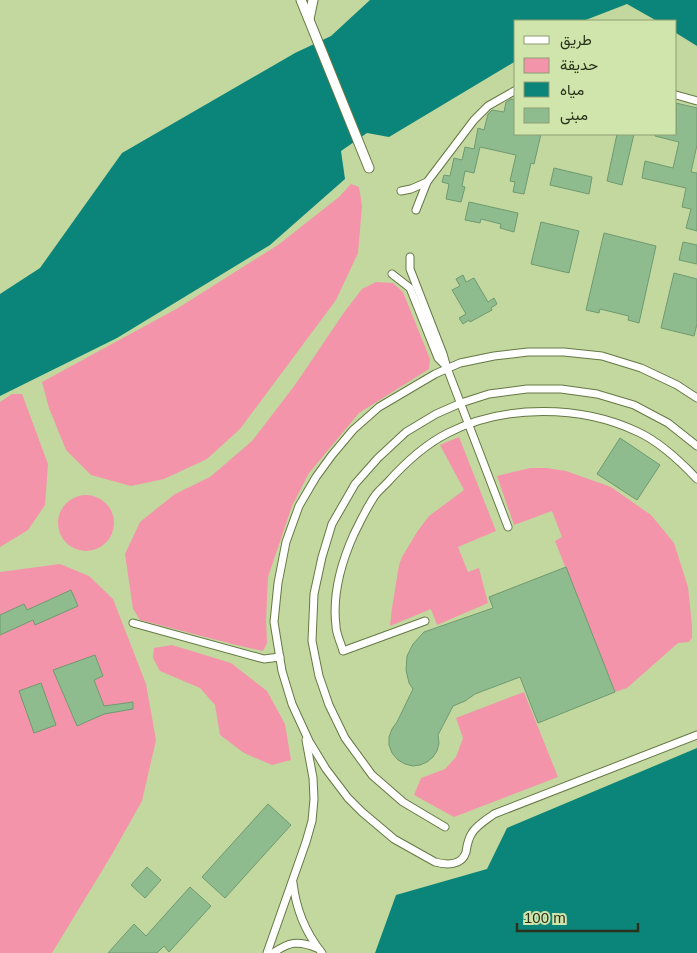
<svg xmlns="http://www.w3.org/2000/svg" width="697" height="953" font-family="Arial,Vazirmatn,sans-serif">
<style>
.green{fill:#f494ab}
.water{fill:#0b847a}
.building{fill:#8fbc8f;stroke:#6f9a6f}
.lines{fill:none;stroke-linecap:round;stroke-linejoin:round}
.minor-casing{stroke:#667844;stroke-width:9}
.tertiary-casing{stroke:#667844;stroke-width:11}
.minor{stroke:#fff;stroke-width:7}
.tertiary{stroke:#fff;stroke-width:9}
</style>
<rect width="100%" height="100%" fill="#c2d89f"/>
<g class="green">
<path d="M351,184L359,187L362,206L358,253L336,300L240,429L207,459L164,479L131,486L91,475L66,450L49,408L42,382L178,308L278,245L339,197Z"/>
<path d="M376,282L393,283L403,292L430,359L429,369L359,413L309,473L292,506L268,577L266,621L267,643L263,651L236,645L140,620L133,609L125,554L140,522L175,494L210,477L252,441L295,385L345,311L362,289Z"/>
<path d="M12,394H22L48,464L45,505L28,530L0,547V402Z"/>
<path d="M459,437L496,531L458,547L468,572L479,568L488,603L437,625L431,609L390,626L392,608L399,565L402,557L417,532L429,516L464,490L440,445Z"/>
<path d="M530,468H547L566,471L611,487L651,515L674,543L688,587L692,625V638L689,642L678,643L627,688L615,692L555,541L562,537L552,511L514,525L497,476Z"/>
<circle cx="86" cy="523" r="28"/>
<path d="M60,564L89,576L113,599L146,684L156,740L142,801L111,856L52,953H0V572Z"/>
<path d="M172,645L231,663L267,691L285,724L291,760L272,765L244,753L220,735L215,705L200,688L160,671L153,658L154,648Z"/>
<path d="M524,692L558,777L454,817L414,795L421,778L445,769L456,757L463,738L456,718Z"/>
</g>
<g class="water">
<path d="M370,0H697V46L676,33V21H657L627,4L583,21H516V61L389,137L367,133L341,151L345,179L270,245L117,338L0,396V294L40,268L122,153L295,53L331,36Z"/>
<path d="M697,748V953H375L396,895L487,869L507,828Z"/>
</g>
<g class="building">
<path d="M511,99L516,100V134H541L534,164L531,163L524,194L513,192L515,182L510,181L516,155L480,147L474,173L465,171L462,186L465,187L461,202L446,199L449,184L442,182L444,175L450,176L454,158L462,160L465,147L474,149L478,128L484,130L488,114L492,110L504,112L506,102Z"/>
<path d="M676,103L697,108V145L691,172L697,173V231L686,228L691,209L682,207L686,188L642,178L645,161L673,168L679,142L655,136L656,134H676Z"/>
<path d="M617,134H634L622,185L607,181Z"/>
<path d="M554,168L592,177L589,194L550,185Z"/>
<path d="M469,202L518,213L514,232L500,228L501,224L481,219L480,223L465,220Z"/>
<path d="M541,222L579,231L569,273L531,264Z"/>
<path d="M604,233L656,246L639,323L628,320L629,316L600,309L599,313L586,310Z"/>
<path d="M683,242L697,245V264L679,260Z"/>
<path d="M674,273L697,279V324L694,336L661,328Z"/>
<path d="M463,275L466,282L474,278L488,302L494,298L497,304L491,308L492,310L470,322L469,320L463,324L459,318L466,314L452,290L460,286L456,279Z"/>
<path d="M620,438L660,465L637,500L597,474Z"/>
<path d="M566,567L615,692L538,723L520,677L475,694L465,701L453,706L438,735L439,743L437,751L433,757L427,762L420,765L413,766L405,764L398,760L392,753L389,745V737L392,729L397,722L413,689L409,683L406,670L407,656L413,644L424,632L493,608L489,597Z"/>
<path d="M71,590L78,606L35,625L33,620L0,635V615L24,604L27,610Z"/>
<path d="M95,655L103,676L94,680L104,706L133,702V709L104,714L77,726L53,670Z"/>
<path d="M41,683L56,725L34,733L19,691Z"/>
<path d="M268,804L291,825L225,898L202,877Z"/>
<path d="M147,867L161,880L145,898L131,885Z"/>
<path d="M190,887L211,906L169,952L164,946L157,953H108L134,924L146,936Z"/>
</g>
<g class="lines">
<g class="minor-casing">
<g id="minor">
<path d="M676,95L697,101"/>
<path d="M401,191L411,189L427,182"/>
<path d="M416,210L427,182L474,120L488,106L516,90"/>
<path d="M410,257V269L443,354L447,368L508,527"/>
<path d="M392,274L410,288L438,358L446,366"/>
<path d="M697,398L677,385L641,368L602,356L564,352H528L494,356L460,363L435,374L379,407L353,430L332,455L316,477L299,506L286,542L278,583L274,622L282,671L292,704L309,741L326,769L348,798L362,812L394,839L435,862C446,865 462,866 466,852C467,845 468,839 472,833C477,825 486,820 494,814L697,735"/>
<path d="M425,621L343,651C341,643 336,634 336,626C332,594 341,563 354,534C360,522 366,509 374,497C377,492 382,488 387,483C404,464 424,445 448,433C504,404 582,405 638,432C660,442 681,462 697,479"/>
<path d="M133,623L264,659L280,657"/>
<path d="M445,827L403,802L372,775L345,738L329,705L319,676L312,641L314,594L322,557L332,524L355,484L378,458L406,432L436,414L461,403L489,394L527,389H561L597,394L634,405L668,423L697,446"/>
<path d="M293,883C296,909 305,932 322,953"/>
<path d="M267,953L306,842L312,821L314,799L313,778L306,740"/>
<path d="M273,953C289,942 298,940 317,948"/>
</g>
</g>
<g class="tertiary-casing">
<g id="tertiary">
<path d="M301,0L369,168"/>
<path d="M309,19L313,0"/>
</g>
</g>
<use href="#minor" class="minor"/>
<use href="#tertiary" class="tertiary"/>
</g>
<rect x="514" y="20" width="162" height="115" fill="#cfe5ac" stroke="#8d9d72"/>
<rect x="524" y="36" width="25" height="8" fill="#ffffff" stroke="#8d9d72"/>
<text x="560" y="45" font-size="15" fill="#29311a">طريق</text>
<rect x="524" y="58" width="25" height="15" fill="#f494ab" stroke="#8d9d72"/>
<text x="560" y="70" font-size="15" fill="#29311a">حديقة</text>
<rect x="524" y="82" width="25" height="15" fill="#0b847a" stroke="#8d9d72"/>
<text x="560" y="95" font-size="15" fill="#29311a">مياه</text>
<rect x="524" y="108" width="25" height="15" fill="#8fbc8f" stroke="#8d9d72"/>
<text x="560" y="120" font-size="15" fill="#29311a">مبنى</text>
<path d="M517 923v8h121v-8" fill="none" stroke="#29311a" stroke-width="2.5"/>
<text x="524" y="923" font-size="15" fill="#29311a" stroke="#cfe5ac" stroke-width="4" paint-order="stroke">100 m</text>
</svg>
